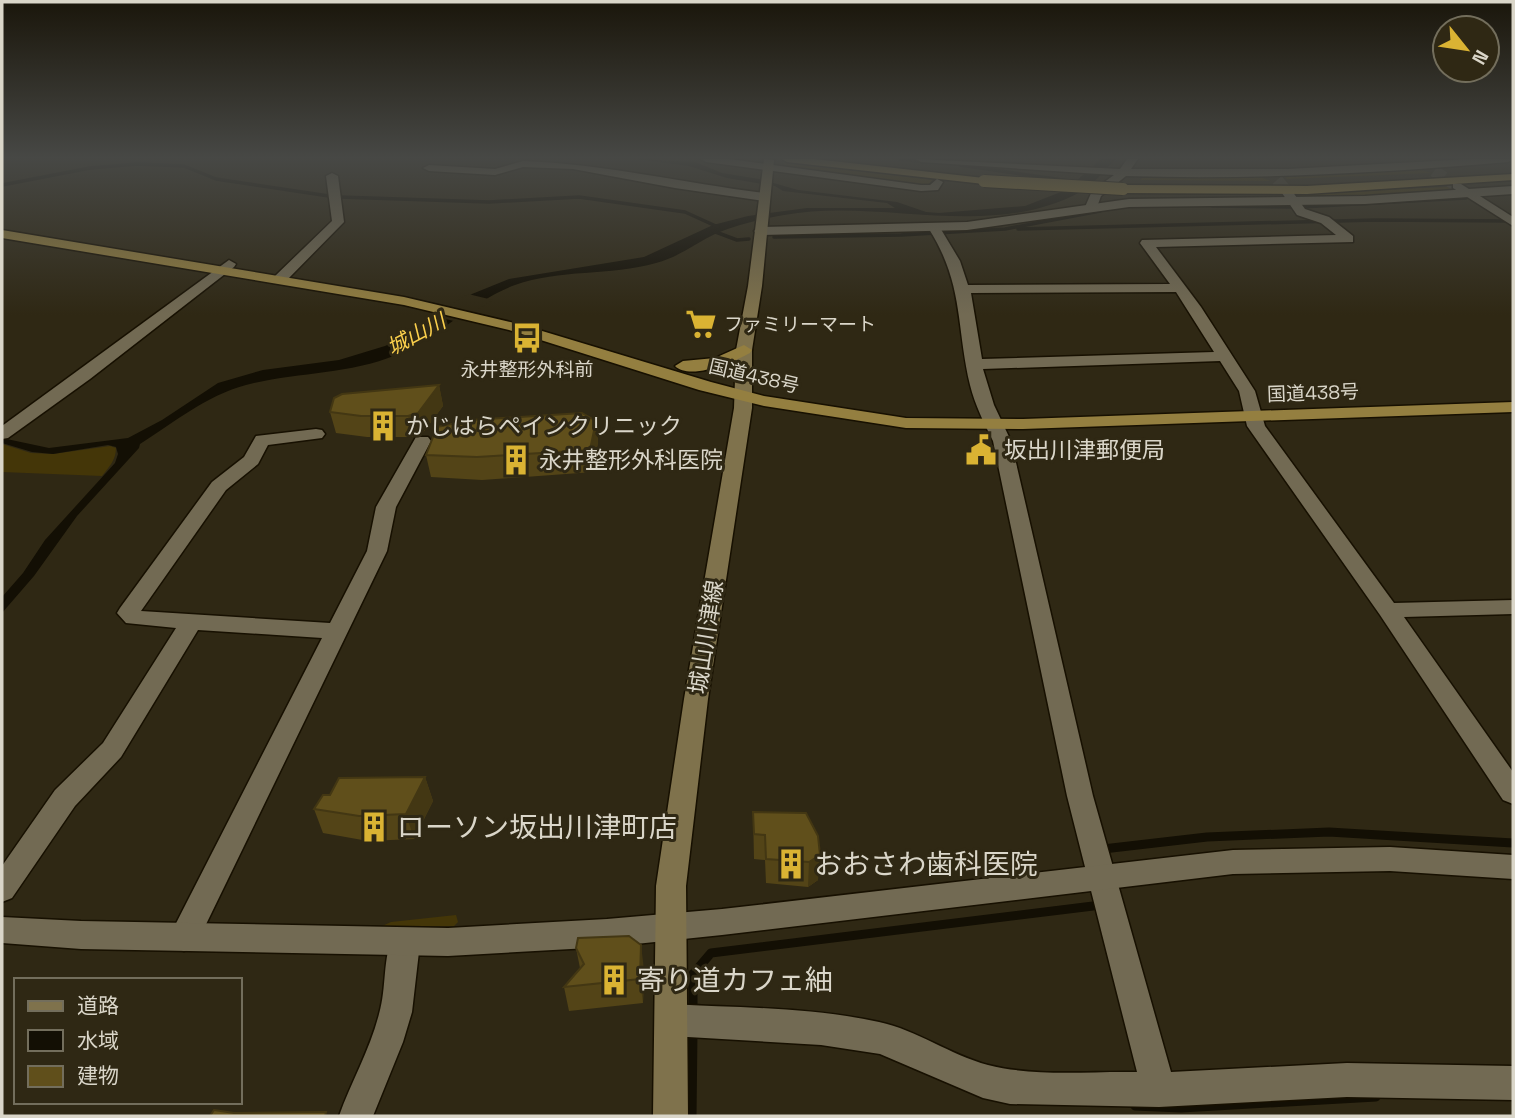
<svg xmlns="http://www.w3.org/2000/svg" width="1515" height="1118" font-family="'Space Grotesk','Noto Sans JP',sans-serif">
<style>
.green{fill:#443608}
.water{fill:#130f04}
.pier{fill:#2f2814}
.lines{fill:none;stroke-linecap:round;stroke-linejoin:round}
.stream-far1{stroke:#130f04;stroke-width:3.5}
.stream{stroke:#130f04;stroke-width:9}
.minor-tunnel{stroke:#49422f;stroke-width:12;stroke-dasharray:12 6;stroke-linecap:butt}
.minor-casing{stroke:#171001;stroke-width:3}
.tertiary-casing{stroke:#171001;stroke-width:3}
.secondary-casing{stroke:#171001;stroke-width:3}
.trunk-casing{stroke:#171001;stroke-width:3}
.motorway-casing{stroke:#171001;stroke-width:3}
.minor{fill:#726a53;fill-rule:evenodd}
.tertiary{fill:#726a53;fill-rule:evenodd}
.secondary{fill:#7f724c;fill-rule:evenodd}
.trunk{fill:#947f40;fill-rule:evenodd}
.motorway{fill:#9d843b;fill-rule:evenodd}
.motorway-bridge-casing{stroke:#171001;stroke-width:14;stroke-linecap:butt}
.motorway-bridge{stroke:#9d843b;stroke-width:12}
.wall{fill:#534417}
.shaded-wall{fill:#433713}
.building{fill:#604f1b;stroke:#433713;stroke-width:2}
.labels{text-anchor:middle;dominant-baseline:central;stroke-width:6;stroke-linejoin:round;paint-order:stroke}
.far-poi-label{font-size:19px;fill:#dad6c9;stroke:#2f2814;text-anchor:start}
.far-street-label{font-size:19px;fill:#dad6c9;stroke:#2f2814}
.far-water-label{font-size:21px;font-style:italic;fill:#facf4c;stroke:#2f2814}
.poi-label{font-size:23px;fill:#dad6c9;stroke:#2f2814;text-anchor:start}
.street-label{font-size:23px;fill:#dad6c9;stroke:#2f2814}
.near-poi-label{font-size:28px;fill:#dad6c9;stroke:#2f2814;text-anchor:start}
</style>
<rect width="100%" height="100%" fill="#2f2814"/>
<g class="green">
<path d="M783,162L932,180L929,184L922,185L786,167Z"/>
<path d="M1417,169L1432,173L1287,179L1285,177Z"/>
<path d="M1257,176L1271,181L1140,180L1144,177H1153Z"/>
<path d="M1448,187L1452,191C1422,194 1320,205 1296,194Z"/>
<path d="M2,444L31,453L53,454L110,446L116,448C116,460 109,467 102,476L2,472Z"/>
<path d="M456,915L458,922L454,926L380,927L391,922Z"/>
</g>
<path class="water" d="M637,159L695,162L722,173L759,179L798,190L897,202L926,212L939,213L1025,206L1066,190L1101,159H1116C1104,169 1095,184 1082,191C990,242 881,197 784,215C762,219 738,224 717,233C696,243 679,257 656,263C610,276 559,269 515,285C474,300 438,337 396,355C348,375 295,372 246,385C205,396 175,422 140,444L139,448L77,516L34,576L2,613V597L23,573L45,540L115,463L118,454L116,447L108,445L53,454L32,452L2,443V438L49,448L128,438L162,420L218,383L263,370L339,360L385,346L405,337L472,294L509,279L644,257L713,225L748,216L807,208H895L887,203L783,191L775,186L727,178L689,166Z"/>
<path class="pier" d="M468,294L493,300L458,322L433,316Z"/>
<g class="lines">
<g class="stream-far1">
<path d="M900,159L926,162"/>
<path d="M960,165L1069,181"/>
<path d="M2,185L90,168L137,164L184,166L216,179L329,196"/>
<path d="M340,197L489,202L579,197L685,212L718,227"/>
<path d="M1212,206L1296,207"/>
<path d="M1301,207L1466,198"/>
<path d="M1018,229L1375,220L1513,221"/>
<path d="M713,231L737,240L749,239"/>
<path d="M774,237L901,235L1005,229L1100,211"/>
</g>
<g class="stream">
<path d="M1103,849L1207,837L1329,832L1513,843"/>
<path d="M693,1013V974L711,953L1093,906"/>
<path d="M1135,1106L1181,1108L1376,1097"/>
<path d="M692,1116L693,1031"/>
</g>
<g class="minor-tunnel">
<path d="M1434,171L1457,186"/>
<path d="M1277,180L1288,193"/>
</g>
<g class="minor-casing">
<g id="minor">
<path d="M701,159H729L921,185H930L937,179L943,182L938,190L921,191L706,162Z"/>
<path d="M916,159L1120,169L1127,159H1138L1131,169H1288L1472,159H1513L1508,162C1381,173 1253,180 1126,176L1101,196L1097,207L1091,211L1085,207L1092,191L1114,175L921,162Z"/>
<path d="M523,161C604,164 684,183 764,193L770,197L764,201L675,188L573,169L523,167L495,175L429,171L423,168L429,165L495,169Z"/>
<path d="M332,173L338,176L344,222L284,283H274V277L332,221L326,176Z"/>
<path d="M1453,184H1461L1513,217V226L1453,188Z"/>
<path d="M1288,189L1292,191L1305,209L1329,217L1353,236V242L1156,247L1201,307L1255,391L1265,426L1394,603L1513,600V614L1404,617L1513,772V804L1503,800L1380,615L1247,426L1239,391L1220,361L983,369L994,405L1011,441L1093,796L1171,1072L1347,1063L1513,1066V1100L1347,1097L1159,1107L1010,1104L983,1098L880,1054L821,1045L671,1036L659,1031L655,1020L659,1009L671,1004C740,1008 811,1007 879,1022C917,1030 950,1055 988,1065C1035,1077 1089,1071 1137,1072L1067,796L993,441C984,423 975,405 970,385C956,327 964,284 929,229L935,225L939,226L960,261L968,285L1170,284L1140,243L1142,240L1336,235L1321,223L1297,215L1282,193ZM1176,292L1214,352L982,359L971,293Z"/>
<path d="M229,260L236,264L234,267L90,379L8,438L2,439V426Z"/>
<path d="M316,429L322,430L325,434L322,438L268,445L258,464L226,490L141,611L330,623L367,551L376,507L416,437H428L431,441L396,507L387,551L195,947L184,951L173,947L169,937L322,638L198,630L121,757L75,806L12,898L2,902V866L55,790L103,743L176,628L126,623L117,613L120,608L212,482L244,457L256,436Z"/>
<path d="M405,929L416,933L420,943L412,1012L403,1042L373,1116H339C351,1082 370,1050 379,1014C387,987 382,959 394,933Z"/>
</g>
</g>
<g class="tertiary-casing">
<g id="tertiary">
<path d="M1513,186V194L1365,204L1129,207L967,230L760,235L754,231L760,227L967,222L1129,199L1365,196Z"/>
<path d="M1390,847L1513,855V879L1390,871L1233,874L722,935L607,947L448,956L81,949L2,943V917L81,921L448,928L607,919L722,909L1233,850Z"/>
</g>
</g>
<g class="secondary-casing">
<path id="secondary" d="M764,159L774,160L762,286L752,350V408L708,699L686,886L688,1116H653L656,886L684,699L734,408L736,350L748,286Z"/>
</g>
<g class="trunk-casing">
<g id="trunk">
<path d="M2,230L404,297L519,324L711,382L764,396L906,418L1023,419L1513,402V412L1023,429L906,428L764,406L699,390L509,330L404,305L2,238Z"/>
<path d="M744,345L752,350L750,353C733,362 690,381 675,366L683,361L715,358Z"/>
</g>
</g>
<g class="motorway-casing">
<g id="motorway">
<path d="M782,159H814L984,178L990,181L984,184L787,162Z"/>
<path d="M1513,174V180L1307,194L1123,193L1117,189L1123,185L1307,186Z"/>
</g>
</g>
<use href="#minor" class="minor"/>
<use href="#tertiary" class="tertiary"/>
<use href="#secondary" class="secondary"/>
<use href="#trunk" class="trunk"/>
<use href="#motorway" class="motorway"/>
<g class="motorway-bridge-casing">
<path id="motorway-bridge" d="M984,181L1123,189"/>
</g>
<use href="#motorway-bridge" class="motorway-bridge"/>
</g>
<g class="wall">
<path d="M439,385L443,406L422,434L413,437H367L336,433L330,412Z"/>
<path d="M596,421L598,442L593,472L482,480L431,477L426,455Z"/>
<path d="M425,777L433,801L414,839L368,841L323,833L314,809L330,795Z"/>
<path d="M753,812L806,813L818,880L808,887L766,883L765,860L754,859Z"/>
<path d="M576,948L644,970L643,1003L569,1011L564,987L580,968Z"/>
</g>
<g class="shaded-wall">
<path d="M439,385L443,406L422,434L413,437L408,416Z"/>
<path d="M596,421L598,442L593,472L590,450Z"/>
<path d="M425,777L433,801L414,839L406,814Z"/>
<path d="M820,855L818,880L808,887L809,862Z"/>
<path d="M641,945L644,970L643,1003L640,979Z"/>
</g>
<g class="building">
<path d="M439,385L418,413L408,416H361L330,412L334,398L342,394Z"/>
<path d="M582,413L596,421L590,450L477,457L426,455L437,427L471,420Z"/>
<path d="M425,777L406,814L359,816L314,809L323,795H330L339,778Z"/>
<path d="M753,812L806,813L818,836L820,855L809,862L766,859L765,835L754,834Z"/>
<path d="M629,936L641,945L640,979L564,987L584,964L576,948L578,938Z"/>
<path d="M214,1110L234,1113L326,1112L325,1116H210Z"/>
</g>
<linearGradient id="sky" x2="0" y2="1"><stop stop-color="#1a160b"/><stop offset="0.5" stop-color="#474845"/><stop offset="1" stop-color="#474845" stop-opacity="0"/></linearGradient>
<rect width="1515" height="315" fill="url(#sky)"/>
<defs>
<g id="supermarket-bare" transform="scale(2.415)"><path d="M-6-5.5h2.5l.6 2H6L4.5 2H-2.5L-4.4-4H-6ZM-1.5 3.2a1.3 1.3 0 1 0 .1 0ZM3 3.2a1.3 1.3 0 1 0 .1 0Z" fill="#dab333" stroke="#2f2814" stroke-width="2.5" paint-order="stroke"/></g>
<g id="bus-bare" transform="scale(2.415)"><path d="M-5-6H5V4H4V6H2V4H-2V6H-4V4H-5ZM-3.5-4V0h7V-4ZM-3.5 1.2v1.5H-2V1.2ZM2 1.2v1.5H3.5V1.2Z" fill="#dab333" stroke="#2f2814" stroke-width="2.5" paint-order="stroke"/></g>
<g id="building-bare" transform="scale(2.415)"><path d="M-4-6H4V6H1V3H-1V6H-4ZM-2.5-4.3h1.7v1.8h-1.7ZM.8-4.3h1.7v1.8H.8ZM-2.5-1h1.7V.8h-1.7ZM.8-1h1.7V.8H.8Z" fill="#dab333" stroke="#2f2814" stroke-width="2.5" paint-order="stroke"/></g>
<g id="civic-bare" transform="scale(2.415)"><path d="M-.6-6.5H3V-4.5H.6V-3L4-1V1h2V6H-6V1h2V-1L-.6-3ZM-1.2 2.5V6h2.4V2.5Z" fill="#dab333" stroke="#2f2814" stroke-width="2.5" paint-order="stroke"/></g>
</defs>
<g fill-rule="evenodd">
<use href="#supermarket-bare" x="701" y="324"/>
<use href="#bus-bare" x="527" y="338"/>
<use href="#building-bare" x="383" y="426"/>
<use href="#civic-bare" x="981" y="450"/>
<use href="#building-bare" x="516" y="460"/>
<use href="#building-bare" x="374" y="827"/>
<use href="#building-bare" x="791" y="864"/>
<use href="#building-bare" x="614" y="980"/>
</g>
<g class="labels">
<g class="far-poi-label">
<text x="724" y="324">ファミリーマート</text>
<text x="527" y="369" text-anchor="middle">永井整形外科前</text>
</g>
<g class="far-street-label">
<text transform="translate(754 376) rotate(13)">国道438号</text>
<text transform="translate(1313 393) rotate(-2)">国道438号</text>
</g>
<g class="far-water-label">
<text transform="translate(416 334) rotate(-28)">城山川</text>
</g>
<g class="poi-label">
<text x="406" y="426">かじはらペインクリニック</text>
<text x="1004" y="450">坂出川津郵便局</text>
<text x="539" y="460">永井整形外科医院</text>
</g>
<g class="street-label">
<text transform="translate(706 637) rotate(-81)">城山川津線</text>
</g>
<g class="near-poi-label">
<text x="397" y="827">ローソン坂出川津町店</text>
<text x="814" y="864">おおさわ歯科医院</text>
<text x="637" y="980">寄り道カフェ紬</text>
</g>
</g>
<rect width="1515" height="1118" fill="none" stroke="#dad6c9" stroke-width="7"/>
<rect x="14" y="978" width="228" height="126" fill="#2f2814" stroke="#736e5c" stroke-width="2"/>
<rect x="28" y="1001" width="35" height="10" fill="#7f724c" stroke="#736e5c" stroke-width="2"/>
<text x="77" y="1013" font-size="21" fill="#dad6c9">道路</text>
<rect x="28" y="1030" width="35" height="21" fill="#130f04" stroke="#736e5c" stroke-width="2"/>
<text x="77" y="1048" font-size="21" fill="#dad6c9">水域</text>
<rect x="28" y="1066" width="35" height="21" fill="#604f1b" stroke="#736e5c" stroke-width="2"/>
<text x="77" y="1083" font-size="21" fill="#dad6c9">建物</text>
<g transform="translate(1466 49) rotate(120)"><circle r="33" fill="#2f2814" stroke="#736e5c" stroke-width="2"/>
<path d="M0-5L12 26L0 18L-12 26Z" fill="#dab333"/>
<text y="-10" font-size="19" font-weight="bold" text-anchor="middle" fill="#dad6c9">N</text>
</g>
</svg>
